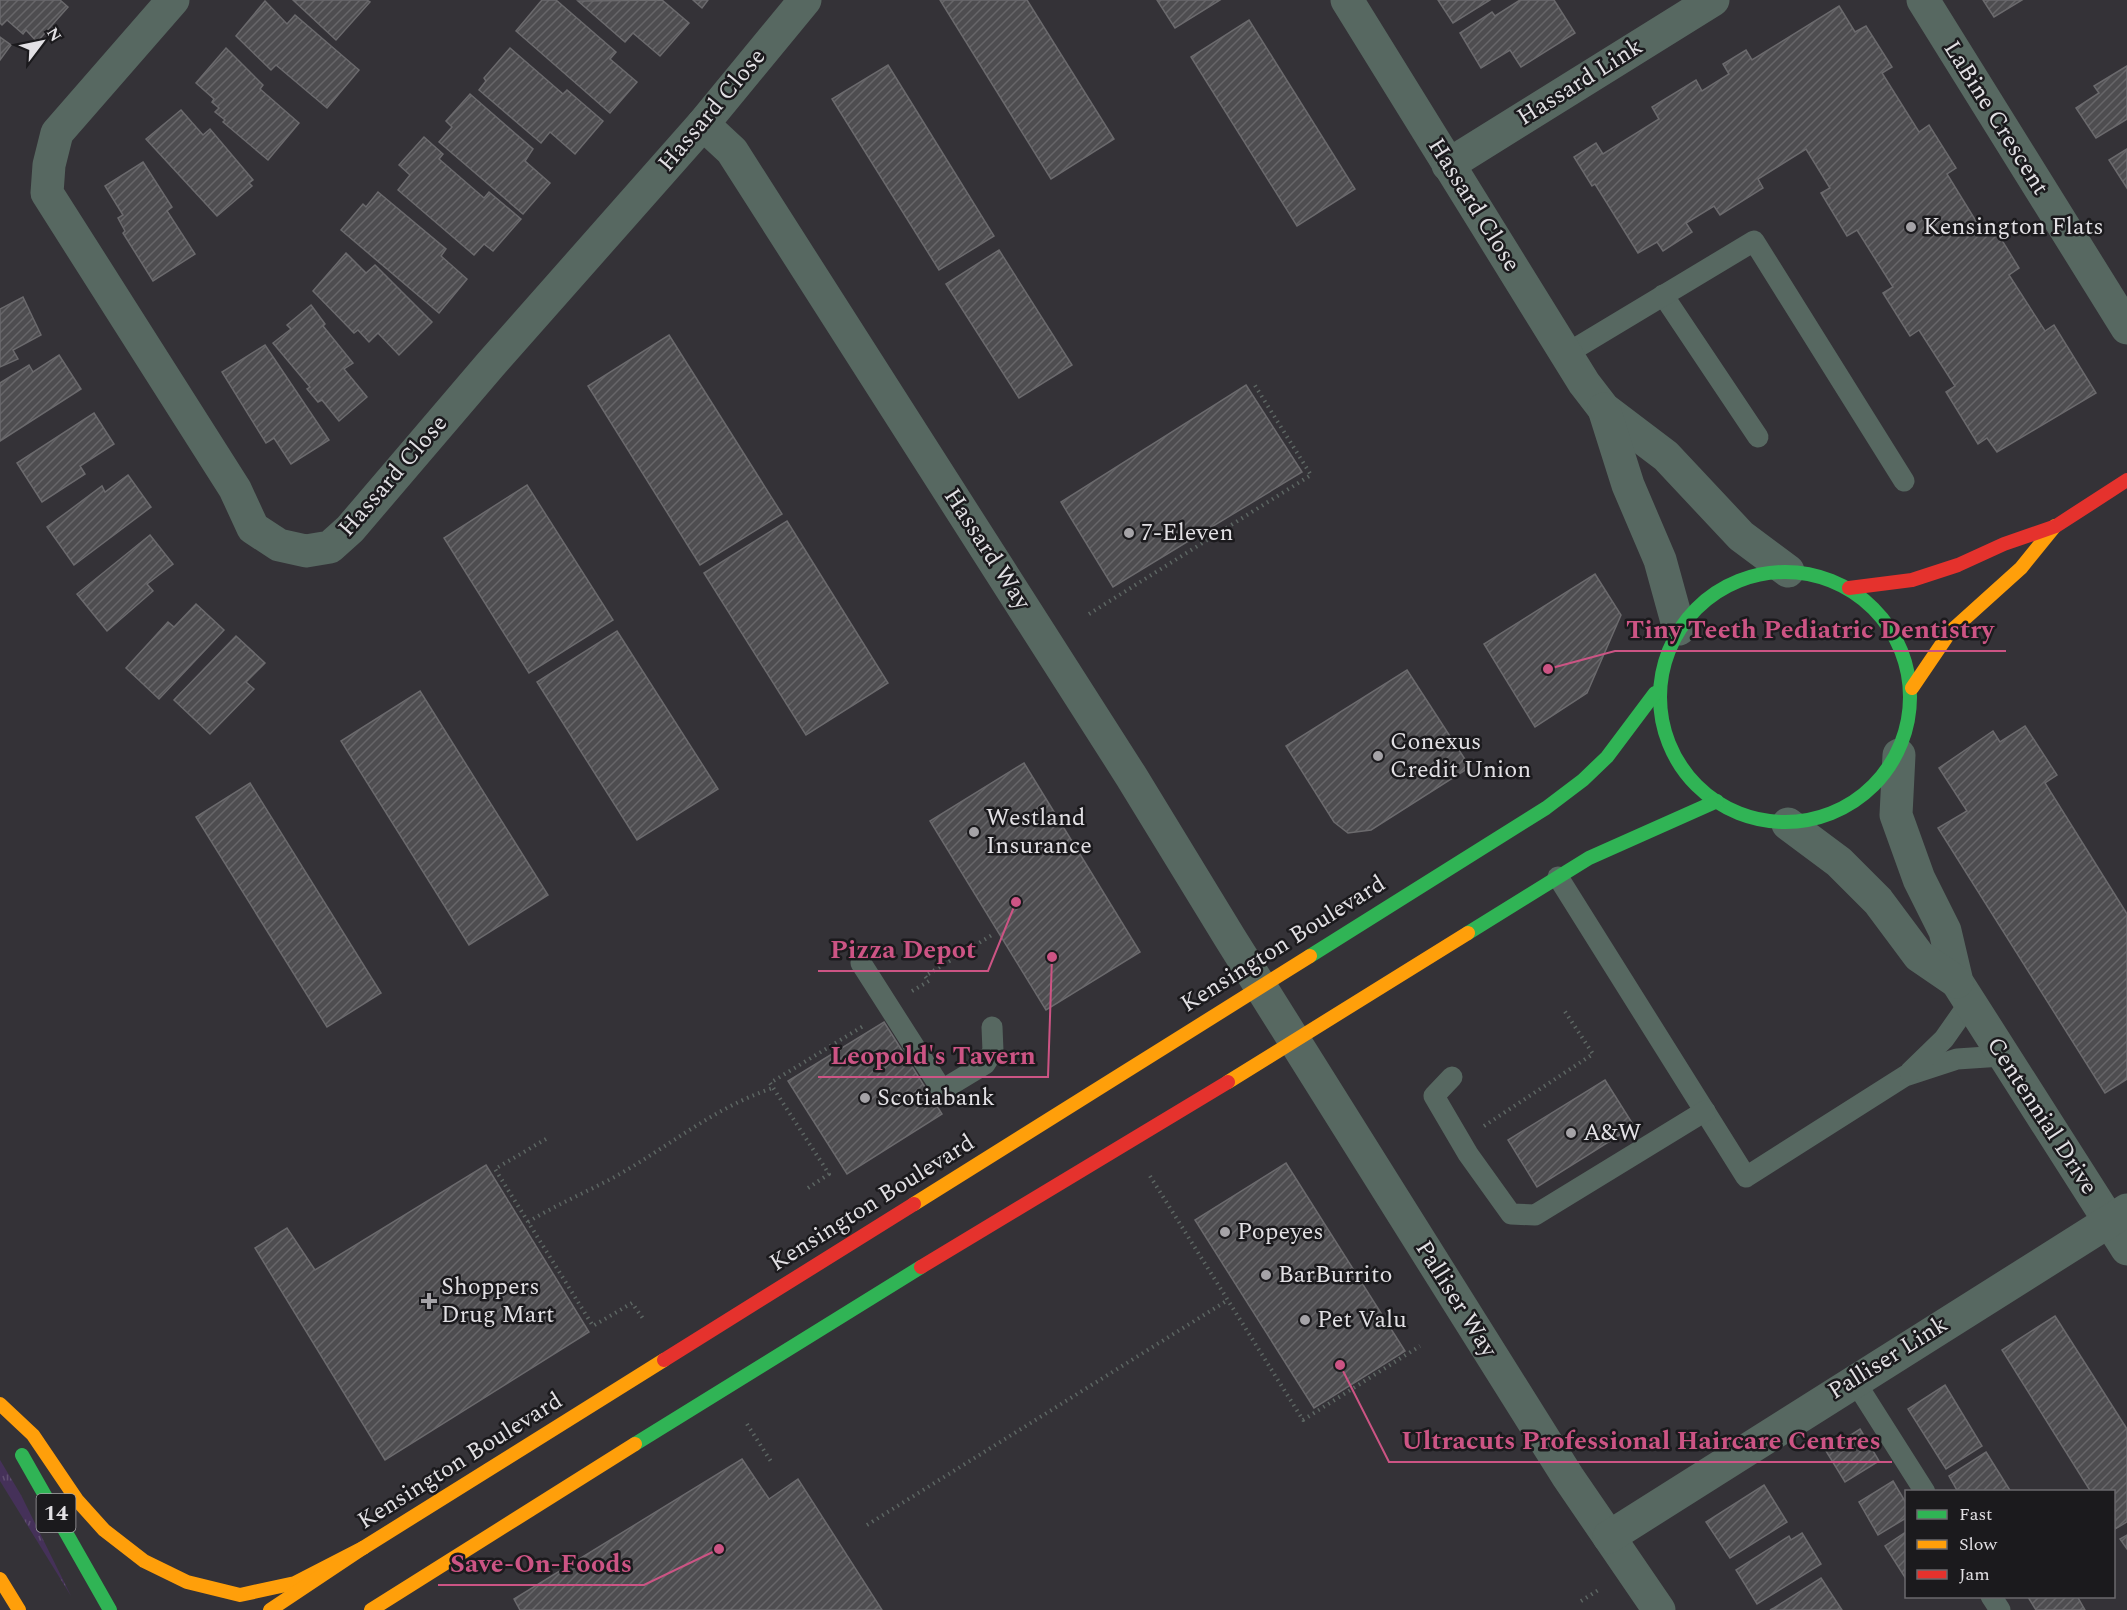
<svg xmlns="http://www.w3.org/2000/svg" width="2127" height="1610" font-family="Spectral,serif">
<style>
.grass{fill:url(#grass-tufts)}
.building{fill:url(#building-hatch);stroke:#6b6a6d;stroke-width:1.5}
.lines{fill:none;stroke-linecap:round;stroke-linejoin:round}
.path{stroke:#5d6663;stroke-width:4;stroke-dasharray:1.5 4.5;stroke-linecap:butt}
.lane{stroke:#576861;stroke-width:21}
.street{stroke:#576861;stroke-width:33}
.fast{stroke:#30b455;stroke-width:14}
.slow{stroke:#ff9f0a;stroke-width:14}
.jam{stroke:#e5322d;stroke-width:14}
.poi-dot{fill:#a5a3a7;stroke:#1b1a1d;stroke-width:2}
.labels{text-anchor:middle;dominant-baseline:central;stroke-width:5;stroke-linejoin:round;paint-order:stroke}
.shield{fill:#1b1a1d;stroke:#a6a5a8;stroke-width:1.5}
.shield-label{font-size:22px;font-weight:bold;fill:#e2e0e4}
.street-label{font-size:24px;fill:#e2e0e4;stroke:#1b1a1d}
.poi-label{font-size:24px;fill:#e2e0e4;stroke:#1b1a1d;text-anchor:start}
.leader{fill:none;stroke:#cc5484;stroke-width:2}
.callout-dot{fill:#cc5484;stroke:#1b1a1d;stroke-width:2}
.callout-label{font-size:26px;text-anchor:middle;font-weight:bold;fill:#cc5484;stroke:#1b1a1d;stroke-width:5;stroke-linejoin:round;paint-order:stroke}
</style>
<defs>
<pattern id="grass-tufts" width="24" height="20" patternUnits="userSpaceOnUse" patternTransform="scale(1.5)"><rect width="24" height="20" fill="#453159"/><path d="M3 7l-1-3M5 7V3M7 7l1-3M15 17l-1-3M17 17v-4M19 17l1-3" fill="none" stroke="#604f71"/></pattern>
<pattern id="building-hatch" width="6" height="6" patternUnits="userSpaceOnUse" patternTransform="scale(1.5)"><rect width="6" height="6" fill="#4e4d50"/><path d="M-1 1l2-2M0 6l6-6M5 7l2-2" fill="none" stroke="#676669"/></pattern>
</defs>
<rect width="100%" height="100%" fill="#343237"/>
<path class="grass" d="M0,1460L21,1495L71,1596L0,1481Z"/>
<g class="building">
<path d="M0,0H60L68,7L37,42L26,30L23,34L7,20L2,25L0,23Z"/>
<path d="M293,0H367L370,2L336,40Z"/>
<path d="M542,0H556L616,52L610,59L637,82L610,113L516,31Z"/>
<path d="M662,0L689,23L660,56L633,33L625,42L578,1Z"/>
<path d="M693,0H708L702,8Z"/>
<path d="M940,0H1027L1114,139L1051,179Z"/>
<path d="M1157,0H1220L1175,28Z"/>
<path d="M1438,0H1490L1453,23Z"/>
<path d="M1520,0H1554L1575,33L1521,67L1510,50L1481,68L1460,33L1492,12L1495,16Z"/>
<path d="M1983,0H2022L1994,17Z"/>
<path d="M265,1L287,24L295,15L359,70L327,108L276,65L271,70L236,36Z"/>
<path d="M1839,6L1855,32L1866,26L1892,67L1882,73L1919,132L1929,125L1956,168L1947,174L1982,231L1992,224L2019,268L2009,275L2045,331L2054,325L2096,393L1997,452L1987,438L1978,444L1946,392L1955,386L1919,330L1910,336L1883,293L1893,287L1857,230L1847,236L1821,193L1830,188L1806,149L1758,179L1763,188L1720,215L1714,206L1686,223L1692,232L1663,251L1657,242L1638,253L1595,184L1592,186L1574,157L1596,143L1603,154L1659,119L1652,107L1696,80L1702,91L1729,74L1723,64L1746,50L1752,60Z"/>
<path d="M1249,20L1355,189L1297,226L1191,57Z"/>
<path d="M0,37L11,45L0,60Z"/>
<path d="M226,48L263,85L260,89L299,123L268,160L223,122L225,120L215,112L219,108L212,102L214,99L196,83Z"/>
<path d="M510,48L563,94L567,90L603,121L575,154L550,132L541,143L479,90L486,81L484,78Z"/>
<path d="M888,65L994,236L939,270L832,99Z"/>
<path d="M2127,66V119L2096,138L2076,108L2099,93L2094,86Z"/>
<path d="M470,94L533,149L525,161L550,183L523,214L439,142L452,127L446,121Z"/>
<path d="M181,110L203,135L210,129L253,180L249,183L252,186L217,216L146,139Z"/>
<path d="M424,137L443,154L439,159L484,198L489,192L521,219L493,251L484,244L474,255L398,190L410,175L399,165Z"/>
<path d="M2127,149V188L2109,160Z"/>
<path d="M143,162L172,207L167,211L195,254L153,281L123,233L125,231L118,218L123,215L105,186Z"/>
<path d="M378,192L446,249L441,256L467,279L439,313L341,230L363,204L366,207Z"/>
<path d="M999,250L1072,365L1019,398L946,284Z"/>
<path d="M346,253L366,273L375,265L432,322L399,355L378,333L369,342L358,330L354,333L313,291Z"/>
<path d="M23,297L41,335L13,350L18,359L0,367V309Z"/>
<path d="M311,305L325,324L323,326L353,363L344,369L367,397L339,421L322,400L318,402L307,389L310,387L273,343L291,329L287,325Z"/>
<path d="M669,335L782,514L700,565L588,386Z"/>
<path d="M265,345L329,440L291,464L274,438L266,443L222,372Z"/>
<path d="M59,355L81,389L0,441V383L29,365L33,372Z"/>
<path d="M1246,385L1302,472L1113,587L1061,502Z"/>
<path d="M94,413L114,444L80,466L85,474L42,502L17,463Z"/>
<path d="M128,475L151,507L74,565L47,527L102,486L105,492Z"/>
<path d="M527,485L613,620L529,673L444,538Z"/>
<path d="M787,521L888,683L806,735L704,573Z"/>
<path d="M150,535L173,564L147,584L153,591L107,631L77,594Z"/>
<path d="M1595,574L1621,615L1587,693L1535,727L1484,644Z"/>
<path d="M196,604L224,630L159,699L126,668L168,622L174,627Z"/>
<path d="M617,631L718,789L637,840L537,682Z"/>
<path d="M236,636L265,663L246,682L254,689L210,734L174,700Z"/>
<path d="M1407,670L1470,767L1371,830L1348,833L1334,822L1286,746Z"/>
<path d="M420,691L548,895L469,945L341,741Z"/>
<path d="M2025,726L2057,775L2045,783L2127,914V1079L2105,1093L1938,828L1967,811L1939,768L1993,731L2000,742Z"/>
<path d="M1024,763L1140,952L1046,1010L930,821Z"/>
<path d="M250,783L381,993L327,1027L196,817Z"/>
<path d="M884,1022L942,1114L847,1174L788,1081Z"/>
<path d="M1605,1080L1634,1126L1537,1187L1508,1140Z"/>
<path d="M1286,1163L1405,1351L1314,1408L1195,1220Z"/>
<path d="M486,1165L589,1332L385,1460L255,1248L287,1228L315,1270Z"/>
<path d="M2055,1316L2127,1429V1522L2115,1529L2114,1492H2091L2002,1350Z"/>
<path d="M1945,1385L1982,1446L1946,1469L1908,1409Z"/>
<path d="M1860,1429L1879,1461L1845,1482L1826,1451Z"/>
<path d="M1986,1452L2011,1492H1958L1949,1476Z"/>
<path d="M742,1459L769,1499L798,1479L882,1610H520L514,1599Z"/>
<path d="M1893,1481L1906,1503V1518L1878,1535L1859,1502Z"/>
<path d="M1764,1485L1787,1522L1730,1558L1706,1522Z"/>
<path d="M1906,1532V1579L1885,1546Z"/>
<path d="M1802,1533L1821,1564L1757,1604L1736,1570L1789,1536L1791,1540Z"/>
<path d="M2127,1535V1549L2120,1539Z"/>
<path d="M1821,1578L1842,1610H1770L1774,1608Z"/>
<path d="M2077,1596L2085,1610H2036L2028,1597Z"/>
</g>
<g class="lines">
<g class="path">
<path d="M1089,614L1311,475L1254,384"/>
<path d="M912,991L929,981L925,976L992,935"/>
<path d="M1484,1126L1593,1054L1564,1010"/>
<path d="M546,1139L495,1169L593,1326L632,1303L644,1320"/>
<path d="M1150,1176L1303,1420L1420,1346"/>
<path d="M808,1188L829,1174L770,1083L865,1025"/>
<path d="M528,1222C554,1206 582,1194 609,1180C665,1150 712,1108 773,1088"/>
<path d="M747,1424L772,1463"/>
<path d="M867,1525L1228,1300"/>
<path d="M1581,1601L1600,1589"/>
</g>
<g class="lane">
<path d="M1663,295L1758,437"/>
<path d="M1566,354L1754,241L1904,481"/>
<path d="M1558,877L1746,1177L1905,1076L1957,1059L2002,1056"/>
<path d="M861,963L942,1090L985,1064L993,1051L992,1027"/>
<path d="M1910,1072L1944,1039L1970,1002"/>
<path d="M1452,1077L1434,1096L1468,1154L1511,1214L1535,1215L1705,1111"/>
<path d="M1854,1380L1925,1492"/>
<path d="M1991,1596L2000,1610"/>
</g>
<g class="street">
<path d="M173,0L57,133L49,165L47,193L235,489L253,528L279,545L306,551L330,547L350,529L490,365L703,124L805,0"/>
<path d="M1347,0L1584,383L1604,409L1666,456L1741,536L1788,571"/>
<path d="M1923,0L2127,328"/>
<path d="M703,124L732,151L1131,776L1230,938L1568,1477L1659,1610"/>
<path d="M1448,165L1713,0"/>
<path d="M1604,409L1628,485L1660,560L1679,629"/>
<path d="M1899,755L1896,815L1919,879L1945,931L1957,982L2127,1249"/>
<path d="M1788,824L1839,862L1878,901L1919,956L1957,982"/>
<path d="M1609,1537L2127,1210"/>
</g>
<g class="fast">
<circle cx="1785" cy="697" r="125"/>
<path d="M1468,933L1589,858L1717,801"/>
<path d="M1310,956L1546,808L1583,780L1607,757L1655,693"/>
<path d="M635,1444L921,1267"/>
<path d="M22,1455L110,1610"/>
</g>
<g class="slow">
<path d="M1912,688L1950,632L2021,568L2055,526"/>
<path d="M1228,1082L1468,933"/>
<path d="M914,1204L1310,956"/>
<path d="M0,1404L33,1435L77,1500L104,1530L144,1561L187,1582L240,1595L295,1583L363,1548"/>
<path d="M0,1579L19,1610"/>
<path d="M270,1610L363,1548L664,1360"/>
<path d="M371,1610L635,1444"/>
</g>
<g class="jam">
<path d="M1849,588L1912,580L1958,565L2004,544L2056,526L2127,480"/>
<path d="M921,1267L1228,1082"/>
<path d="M664,1360L914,1204"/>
</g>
</g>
<g class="poi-dot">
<circle cx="1911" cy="227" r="6"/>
<circle cx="1129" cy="533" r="6"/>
<circle cx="1378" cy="756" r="6"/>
<circle cx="974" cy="832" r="6"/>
<circle cx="865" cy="1098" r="6"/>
<circle cx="1571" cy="1133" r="6"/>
<circle cx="1225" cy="1232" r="6"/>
<circle cx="1266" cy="1275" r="6"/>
<path d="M426 1292h6v6h6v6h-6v6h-6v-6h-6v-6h6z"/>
<circle cx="1305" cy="1320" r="6"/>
</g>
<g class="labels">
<rect class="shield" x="36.5" y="1494" width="39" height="38" rx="4.5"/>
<g class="shield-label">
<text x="56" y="1513">14</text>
</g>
<g class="street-label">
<text transform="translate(1580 82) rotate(-32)">Hassard Link</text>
<text transform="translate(712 110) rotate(-50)">Hassard Close</text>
<text transform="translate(1996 118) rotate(58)">LaBine Crescent</text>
<text transform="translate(1474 205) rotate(58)">Hassard Close</text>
<text transform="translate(393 476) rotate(-49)">Hassard Close</text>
<text transform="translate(987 549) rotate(57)">Hassard Way</text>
<text transform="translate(1283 944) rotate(-32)">Kensington Boulevard</text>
<text transform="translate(2042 1116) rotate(57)">Centennial Drive</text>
<text transform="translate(872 1203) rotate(-32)">Kensington Boulevard</text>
<text transform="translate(1456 1299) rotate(58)">Palliser Way</text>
<text transform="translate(1888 1358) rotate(-32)">Palliser Link</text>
<text transform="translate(460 1461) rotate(-32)">Kensington Boulevard</text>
</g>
<g class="poi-label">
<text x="1923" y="227">Kensington Flats</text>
<text x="1141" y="533">7-Eleven</text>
<text x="1390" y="742">Conexus<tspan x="1390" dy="28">Credit Union</tspan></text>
<text x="986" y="818">Westland<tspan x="986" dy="28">Insurance</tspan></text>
<text x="877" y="1098">Scotiabank</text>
<text x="1583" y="1133">A&amp;W</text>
<text x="1237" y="1232">Popeyes</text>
<text x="1278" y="1275">BarBurrito</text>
<text x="441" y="1287">Shoppers<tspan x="441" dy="28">Drug Mart</tspan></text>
<text x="1317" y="1320">Pet Valu</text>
</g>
</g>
<path class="leader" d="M1548 669L1615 651H2006M1016 902L988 971H818M1052 957L1048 1077H818M1340 1365L1389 1462H1892M719 1549L644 1585H438"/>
<g class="callout-dot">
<circle cx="1548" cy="669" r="6"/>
<circle cx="1016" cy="902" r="6"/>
<circle cx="1052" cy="957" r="6"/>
<circle cx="1340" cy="1365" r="6"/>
<circle cx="719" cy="1549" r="6"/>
</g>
<g class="callout-label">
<text x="1810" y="638">Tiny Teeth Pediatric Dentistry</text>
<text x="903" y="958">Pizza Depot</text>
<text x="933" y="1064">Leopold's Tavern</text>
<text x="1641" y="1449">Ultracuts Professional Haircare Centres</text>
<text x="541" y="1572">Save-On-Foods</text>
</g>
<rect x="1905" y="1490" width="210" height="108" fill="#1b1a1d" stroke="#6b696d" stroke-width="1.5"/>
<rect x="1917" y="1510" width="30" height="9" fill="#30b455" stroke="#6b696d" stroke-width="1.5"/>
<text x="1959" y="1520" font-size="18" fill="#e2e0e4">Fast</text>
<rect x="1917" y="1540" width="30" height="9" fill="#ff9f0a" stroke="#6b696d" stroke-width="1.5"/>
<text x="1959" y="1550" font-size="18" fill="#e2e0e4">Slow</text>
<rect x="1917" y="1570" width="30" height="9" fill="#e5322d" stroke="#6b696d" stroke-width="1.5"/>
<text x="1959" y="1580" font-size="18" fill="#e2e0e4">Jam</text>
<g transform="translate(42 42) rotate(58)" stroke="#1b1a1d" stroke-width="4.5" paint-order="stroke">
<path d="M0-4.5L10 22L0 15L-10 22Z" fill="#e2e0e4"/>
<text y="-9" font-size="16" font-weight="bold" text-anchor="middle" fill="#e2e0e4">N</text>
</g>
</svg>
